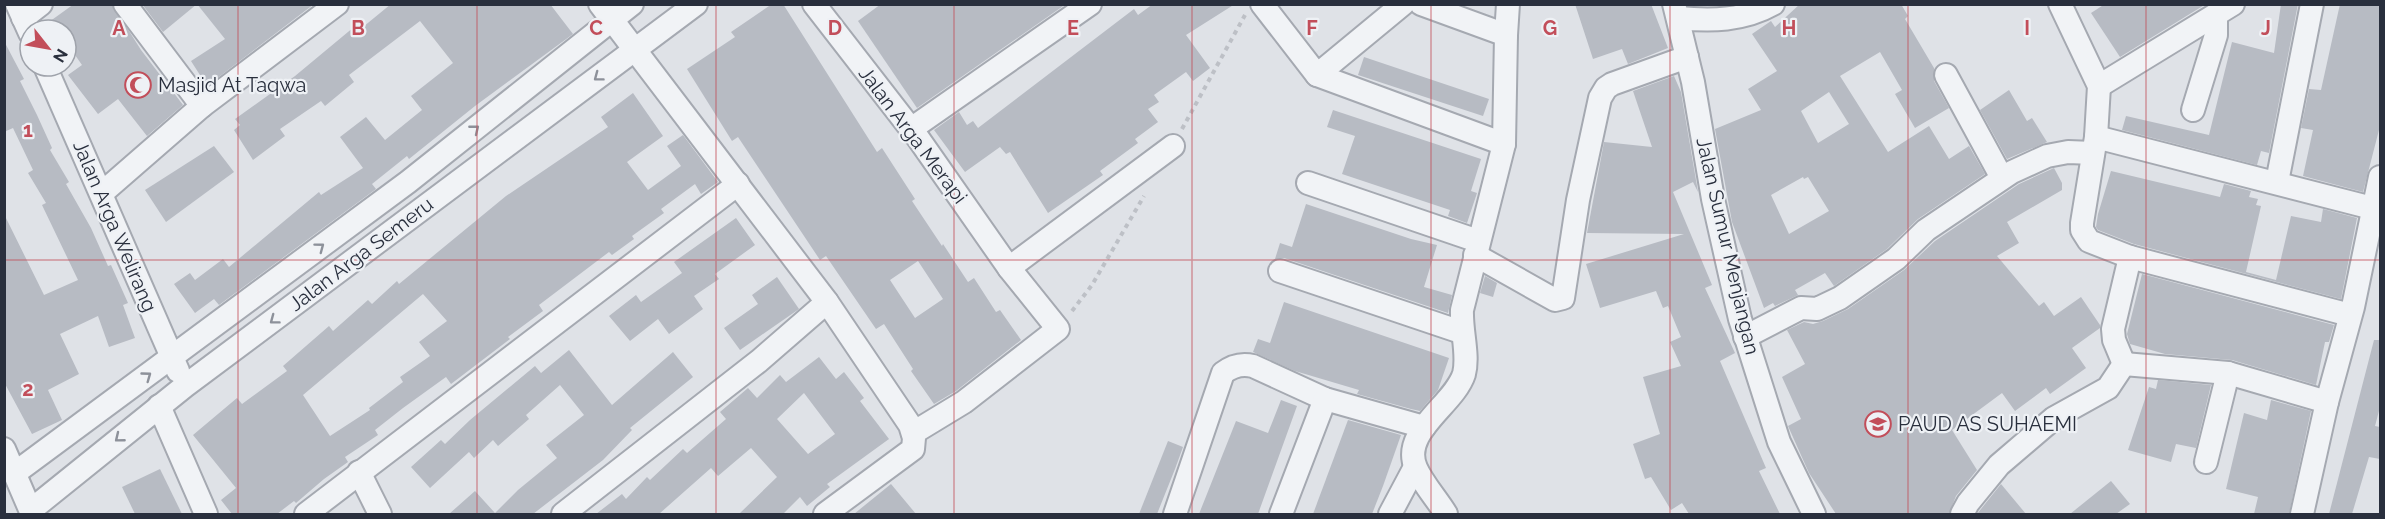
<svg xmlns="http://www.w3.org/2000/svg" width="2385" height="519" font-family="Raleway,sans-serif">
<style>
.building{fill:#b7bbc3;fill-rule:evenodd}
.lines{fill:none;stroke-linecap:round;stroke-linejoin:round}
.minor-casing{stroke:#a5a9b1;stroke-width:26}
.path{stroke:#bdc0c6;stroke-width:4;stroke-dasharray:4.5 4.5;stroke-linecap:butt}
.minor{stroke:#f1f3f6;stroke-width:22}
.oneway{stroke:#8d919a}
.grid{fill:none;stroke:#c24e5a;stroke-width:1.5;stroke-opacity:0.55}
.labels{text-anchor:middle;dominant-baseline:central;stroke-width:4.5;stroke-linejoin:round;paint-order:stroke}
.poi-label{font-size:20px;fill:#292f3d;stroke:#eef1f5;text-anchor:start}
.street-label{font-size:20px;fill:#292f3d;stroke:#eef1f5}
.grid-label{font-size:20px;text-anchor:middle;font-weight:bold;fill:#c24e5a;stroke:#eef1f5;stroke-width:4.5;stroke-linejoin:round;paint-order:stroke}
</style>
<rect width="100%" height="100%" fill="#dfe2e7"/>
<g class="building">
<path d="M74,4H112L141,50L183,105L147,136L118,99L98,114L68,75L82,65L66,42V30H43L42,27Z"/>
<path d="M142,4H197L163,32Z"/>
<path d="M197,4H314L207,86L191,61L225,39Z"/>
<path d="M391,4H550L573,34L475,106L409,159L407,156L372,184L376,189L219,305L214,299L195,313L174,284L190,273L195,280L223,259L229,267L319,192L321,195L363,168L340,137L366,117L385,140L422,110L411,96L453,63L420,21L349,75L354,82L325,106L321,101L280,129L285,136L253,160L234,130L240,125L235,119L295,76L360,22L363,27Z"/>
<path d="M772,4H783L877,152L882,148L915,199L912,201L942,246L943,244L968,282L974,278L996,312L1000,310L1021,340L956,391L934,404L911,371L913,369L884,324L876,329L826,256L820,260L738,137L732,141L687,69L735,37L731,32ZM918,261L943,299L915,318L890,280Z"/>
<path d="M881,4H1066L917,108L858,21Z"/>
<path d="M1153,4H1235L1186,35L1210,68L1193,81L1186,72L1154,95L1159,102L1148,109L1158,122L1135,139L1138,143L1100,171L1103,175L1048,213L1010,152L1006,154L1000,147L965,172L934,130L959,112L967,125L973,121L978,128L1134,9L1138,15Z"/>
<path d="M1575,4H1651L1668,48L1628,64L1622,49L1593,59Z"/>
<path d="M1800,4H1901L1908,16L1905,19L1934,68V81L1949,108L1915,128L1895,94L1902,90L1880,52L1840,76L1888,152L1929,126L1949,159L1969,146L1985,174L1918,219L1887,249L1834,286L1825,273L1795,290L1798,295L1775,306L1773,303L1764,308L1732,222L1715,129L1761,110L1748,89L1777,71L1752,34L1771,21L1775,27ZM1829,92L1849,124L1818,143L1801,111ZM1803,177L1804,179L1808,177L1829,211L1789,234L1771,195Z"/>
<path d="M2105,4H2206L2120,57L2091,13Z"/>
<path d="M2281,4H2298L2269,153L2261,151L2257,165L2122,130L2126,116L2209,135L2232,42L2274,53Z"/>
<path d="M2340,4H2380V126L2363,192L2303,176L2313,130L2301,128L2309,89L2321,90Z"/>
<path d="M4,41L24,79L20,81L37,115L52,148L50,150L69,182L66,184L91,228L108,266L111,265L128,303L123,305L135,338L109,347L98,316L60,334L79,374L48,390L62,420L32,434L4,382V214L44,295L78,280L42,205L46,203L28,173L33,170L13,128L4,132Z"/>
<path d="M1364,57L1489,99L1483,116L1358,75Z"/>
<path d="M1674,76L1681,92L1698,192L1693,182L1673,192L1712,285L1705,288L1735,353L1720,361L1766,468L1759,471L1780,514H1689L1682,503L1671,510L1651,477L1645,479L1633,444L1660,434L1643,377L1681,366L1670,342L1681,337L1668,306L1663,308L1656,291L1600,308L1586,264L1684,234L1587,233L1604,142L1652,147L1633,91Z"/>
<path d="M2009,90L2027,121L2032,118L2047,142L2007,159L1980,110Z"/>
<path d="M633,93L663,136L627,162L648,190L681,166L667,146L683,135L718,182L701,194L695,184L661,209L664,213L632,236L634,239L612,255L609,252L539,305L543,311L508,337L510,339L451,384L446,377L403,408L375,430L378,435L345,457L348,462L324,479L296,503L294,501L277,514H232L221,500L236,488L193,435L237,398L242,404L287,371L283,366L329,326L333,331L368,300L372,304L397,281L399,284L506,196L608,127L601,117ZM423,294L447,321L419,342L430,356L400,377L403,382L369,408L370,410L330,436L303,395Z"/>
<path d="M1333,110L1481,159L1471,191L1477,193L1467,223L1448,216L1450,210L1342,174L1355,136L1327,127Z"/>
<path d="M214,146L234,172L166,222L145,190Z"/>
<path d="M2054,168L2062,183V190L2007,222L2019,243L1997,256L2039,306L2044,302L2054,316L2081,297L2100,325V328L2072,348L2086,368L2050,394L2046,388L2015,411L2002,393L1952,430L1977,470L1956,496L1949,514H1836L1809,473L1788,426L1801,419L1782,377L1805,364L1787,330L1804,322L1813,324L1823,321L1848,309L1904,270L1935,241L2019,184Z"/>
<path d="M2111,171L2220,197L2224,184L2251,191L2249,197L2258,199L2256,205L2261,206L2246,272L2276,280L2291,216L2321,222L2323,209L2357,218L2341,299L2134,244L2098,230L2096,227L2098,214Z"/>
<path d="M1306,204L1411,239L1437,245L1424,287L1452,295L1448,313L1284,258L1275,259L1280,243L1292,247Z"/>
<path d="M736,218L755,245L715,274L719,279L694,296L703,309L669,334L658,319L630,341L609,316L636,295L641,302L682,273L674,262Z"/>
<path d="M2142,274L2334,325L2329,342H2325L2316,385L2232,360L2165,354L2130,344L2127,334Z"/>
<path d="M1485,276L1497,283L1493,297L1480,293Z"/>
<path d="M777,277L799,309L740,350L724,328L758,304L752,295Z"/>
<path d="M1284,302L1449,358L1438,390L1420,411L1411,409L1357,394L1359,390L1295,371L1253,352L1258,339L1270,343Z"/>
<path d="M2374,340H2380V407L2375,426L2380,427V459L2369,457L2352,514H2329Z"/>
<path d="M569,350L612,405L673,352L693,377L630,428L632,430L603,460L533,514H449L475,491L495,513L518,490L557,458L546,445L584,415L560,385L526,415L529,419L498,446L493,440L474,458L469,452L430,488L411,467L441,440L445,444L470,420L535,366L541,373Z"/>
<path d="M819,357L836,379L844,372L864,398L860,401L889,439L827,484L830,487L807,506L800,497L783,514H739L777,477L751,448L718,476L711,468L659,514H596L622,494L626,499L647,477L650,480L683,449L687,453L726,419L720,412L748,388L757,398L780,375L786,382ZM804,393L835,434L808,454L777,419Z"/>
<path d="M2158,380L2211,385L2196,448L2176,444L2171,462L2128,450L2149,387L2156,389Z"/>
<path d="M1281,400L1297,406L1258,514H1199L1236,421L1268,433Z"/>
<path d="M2271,400L2311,411L2289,514H2254L2258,497L2226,489L2244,413L2267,420Z"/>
<path d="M1348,420L1401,435L1383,486L1372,514H1313Z"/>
<path d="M1168,441L1183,447L1175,469L1157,514H1139Z"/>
<path d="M160,469L182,514H135L122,487Z"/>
<path d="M2111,481L2130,504L2116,514H2070Z"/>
<path d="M891,484L916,514H854Z"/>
<path d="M2001,484L2026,514H1977Z"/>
</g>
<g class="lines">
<g class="minor-casing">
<g id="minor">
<path d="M17,4L30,33"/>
<path d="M125,4L202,106"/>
<path d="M600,4L827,302L910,425L914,438L913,449L825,514"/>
<path d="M814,4L918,138L1009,268"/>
<path d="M1262,4L1317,75L1504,144"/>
<path d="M1421,4L1506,35L1504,144L1462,310C1461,331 1469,355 1464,374C1454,405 1400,432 1416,468C1423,484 1437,499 1446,514"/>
<path d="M1674,4L1693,82L1713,199L1740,319L1779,442L1814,514"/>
<path d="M2060,4L2099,86L2096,137L2082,223V230L2089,241L2130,257L2350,315"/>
<path d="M23,18L41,4"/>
<path d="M1678,18C1711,21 1743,21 1773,4"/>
<path d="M1506,35L1508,4"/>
<path d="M45,66L178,371"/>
<path d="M1317,75L1403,4"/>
<path d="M1946,75L2002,178"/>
<path d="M2099,86L2233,4"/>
<path d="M2193,110L2216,35V15"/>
<path d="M911,129L1090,4"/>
<path d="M2096,137L2380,210"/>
<path d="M2277,182L2312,4"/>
<path d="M1308,183L1478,241"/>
<path d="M102,193L202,106L337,4"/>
<path d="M1475,255L1555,300L1563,298L1578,200L1600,98L1606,88L1612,84L1687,57"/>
<path d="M1280,271L1461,332"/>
<path d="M1745,337L1801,308L1817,309L1840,298L1896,259L1926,230L2012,172L2047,156L2068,152L2093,153"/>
<path d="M2124,364L2228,373L2327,402"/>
<path d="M2124,364L2114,340L2113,329L2130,257"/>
<path d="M159,406L206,514"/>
<path d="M913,433L964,402L1058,329L1009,268L1173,146"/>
<path d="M4,449L32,514"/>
<path d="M2206,462L2228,373"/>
<path d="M359,472L380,514"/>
<path d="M15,473L408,182L632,4"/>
<path d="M31,510L185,386L696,4"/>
<path d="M306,514L738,184"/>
<path d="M563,514L759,361L827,302"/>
<path d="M1175,514L1223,373C1232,366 1241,363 1253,366L1325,399L1424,427"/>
<path d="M1281,514L1325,399"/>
<path d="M1390,514L1415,467"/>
<path d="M1962,514L1968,503L1999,465L2054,418L2108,388L2124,364"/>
<path d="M2302,514L2327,402L2353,307L2380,177"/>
</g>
</g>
<g class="path">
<path d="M1182,129L1245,15"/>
<path d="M1072,311L1092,285L1144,196"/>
</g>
<use href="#minor" class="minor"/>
</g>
<defs><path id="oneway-chevron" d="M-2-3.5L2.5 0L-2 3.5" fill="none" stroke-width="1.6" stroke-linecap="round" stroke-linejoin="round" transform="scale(1.5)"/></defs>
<g class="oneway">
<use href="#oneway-chevron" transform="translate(598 77) rotate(143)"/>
<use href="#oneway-chevron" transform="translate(475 129) rotate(-39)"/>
<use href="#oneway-chevron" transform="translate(320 247) rotate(-37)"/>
<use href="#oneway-chevron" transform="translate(274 320) rotate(143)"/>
<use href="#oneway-chevron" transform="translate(147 376) rotate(-36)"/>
<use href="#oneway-chevron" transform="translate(119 438) rotate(141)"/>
</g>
<path class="grid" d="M238,4V514M477,4V514M716,4V514M954,4V514M1192,4V514M1431,4V514M1670,4V514M1908,4V514M2146,4V514M4,260H2380"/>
<defs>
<g id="mosque-ring" transform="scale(1.35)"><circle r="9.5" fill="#eef1f5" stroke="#c24e5a" stroke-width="1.5"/><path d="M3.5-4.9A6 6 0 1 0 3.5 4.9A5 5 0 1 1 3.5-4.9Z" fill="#c24e5a"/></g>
<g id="school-ring" transform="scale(1.35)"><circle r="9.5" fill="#eef1f5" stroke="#c24e5a" stroke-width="1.5"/><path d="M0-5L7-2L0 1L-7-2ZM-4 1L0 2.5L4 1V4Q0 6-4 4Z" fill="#c24e5a"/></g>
</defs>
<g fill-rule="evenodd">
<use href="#mosque-ring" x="138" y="85"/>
<use href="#school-ring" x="1878" y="424"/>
</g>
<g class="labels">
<g class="poi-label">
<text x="158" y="85">Masjid At Taqwa</text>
<text x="1898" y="424">PAUD AS SUHAEMI</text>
</g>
<g class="street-label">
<text transform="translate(913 135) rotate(53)">Jalan Arga Merapi</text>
<text transform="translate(115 226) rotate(67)">Jalan Arga Welirang</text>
<text transform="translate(1728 246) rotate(77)">Jalan Sumur Menjangan</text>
<text transform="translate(361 254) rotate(-37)">Jalan Arga Semeru</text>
</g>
</g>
<g class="grid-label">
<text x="119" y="35">A</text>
<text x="358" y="35">B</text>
<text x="596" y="35">C</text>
<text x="835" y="35">D</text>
<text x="1073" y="35">E</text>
<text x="1312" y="35">F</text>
<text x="1550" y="35">G</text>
<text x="1789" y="35">H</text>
<text x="2027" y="35">I</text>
<text x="2266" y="35">J</text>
<text x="28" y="137">1</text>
<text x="28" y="396">2</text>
</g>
<rect width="2385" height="519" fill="none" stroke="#292f3d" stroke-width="12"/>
<g transform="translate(48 48) rotate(121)"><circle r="28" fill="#eef1f5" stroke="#9fa3ab" stroke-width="1.5"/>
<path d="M0-4.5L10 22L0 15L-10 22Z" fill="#c24e5a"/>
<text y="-9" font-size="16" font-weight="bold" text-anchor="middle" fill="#292f3d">N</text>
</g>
</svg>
